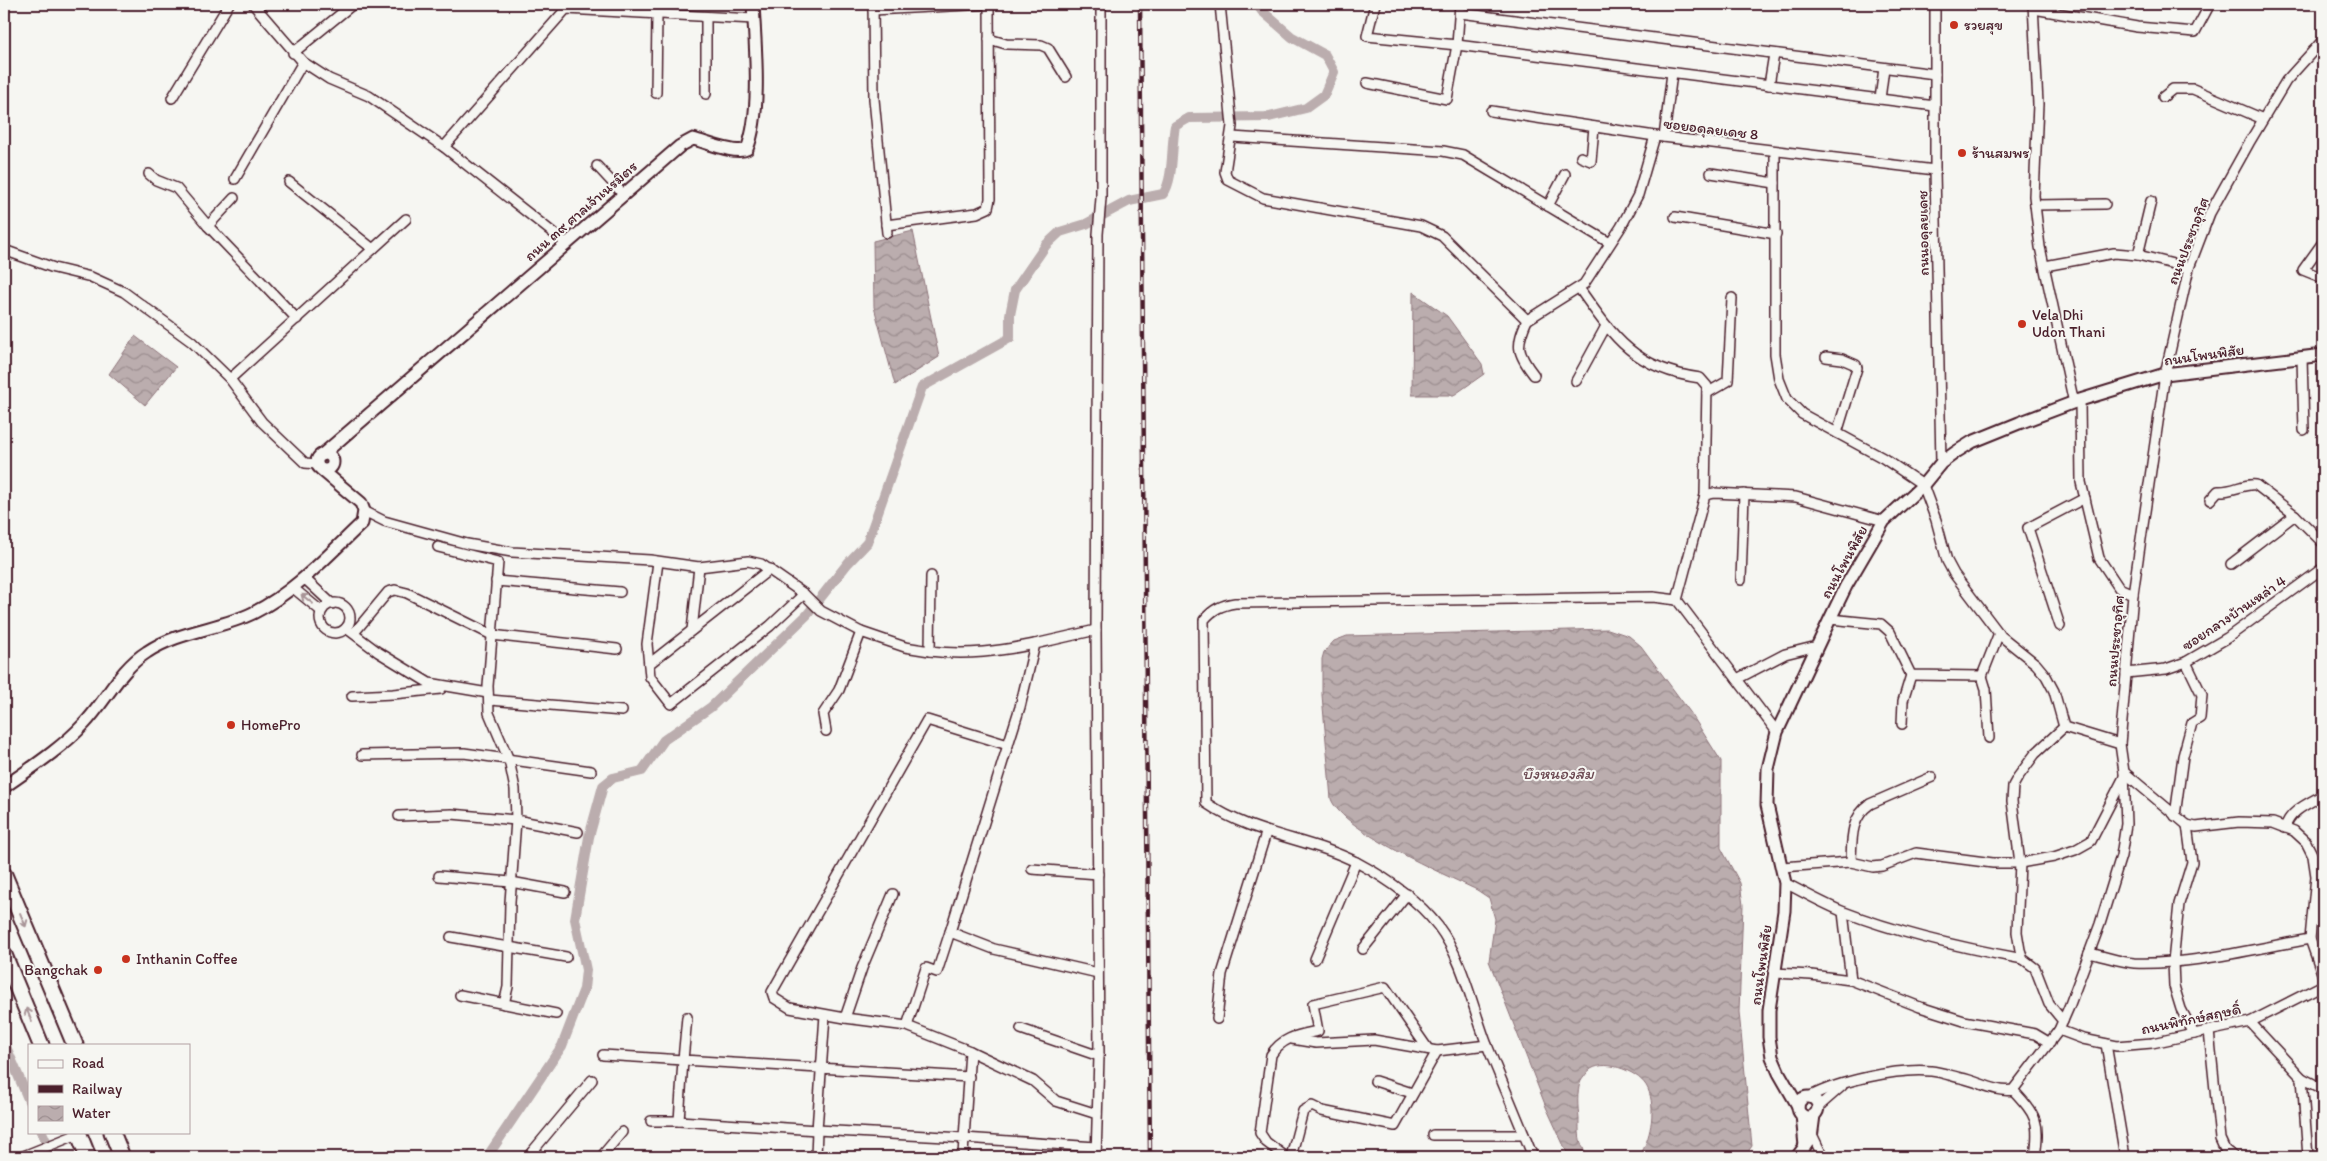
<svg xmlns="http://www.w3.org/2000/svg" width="2327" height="1161" font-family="Itim,'Playpen Sans Thai',sans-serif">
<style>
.water{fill:url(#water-waves);stroke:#8e747a}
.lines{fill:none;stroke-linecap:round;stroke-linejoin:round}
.canal{stroke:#bbadae;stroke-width:10}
.street-casing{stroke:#4a1f2b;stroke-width:12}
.secondary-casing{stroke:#4a1f2b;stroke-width:15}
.highway-casing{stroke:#4a1f2b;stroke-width:19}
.street{stroke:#f6f6f2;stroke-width:9}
.secondary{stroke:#f6f6f2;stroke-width:11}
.highway{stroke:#f6f6f2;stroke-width:15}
.rail-casing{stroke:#4a1f2b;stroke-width:4.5}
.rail{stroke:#f6f6f2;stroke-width:2.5;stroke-dasharray:8;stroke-linecap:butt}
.oneway{stroke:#a99598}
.poi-dot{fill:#c8321e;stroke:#f6f6f2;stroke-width:2}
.labels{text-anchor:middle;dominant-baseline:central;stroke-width:4;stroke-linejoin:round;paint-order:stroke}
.poi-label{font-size:15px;fill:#4a1f2b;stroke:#f6f6f2;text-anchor:start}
.street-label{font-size:15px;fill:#4a1f2b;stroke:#f6f6f2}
.water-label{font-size:16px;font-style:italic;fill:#6c4a52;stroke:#f6f6f2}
</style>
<defs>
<pattern id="water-waves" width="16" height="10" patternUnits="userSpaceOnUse" patternTransform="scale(1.25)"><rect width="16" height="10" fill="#bbadae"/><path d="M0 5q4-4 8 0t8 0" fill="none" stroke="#9a8c8e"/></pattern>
</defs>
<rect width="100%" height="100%" fill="#f6f6f2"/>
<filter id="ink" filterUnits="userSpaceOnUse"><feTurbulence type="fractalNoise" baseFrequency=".02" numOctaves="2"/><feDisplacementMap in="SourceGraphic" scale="10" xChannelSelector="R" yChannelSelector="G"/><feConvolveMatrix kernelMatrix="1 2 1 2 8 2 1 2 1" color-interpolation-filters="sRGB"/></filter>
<g filter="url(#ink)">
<g class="water">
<path d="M913,231L939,357L895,385L874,307L873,241Z"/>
<path d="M1413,292L1447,316L1482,364L1484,374L1454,395H1412Z"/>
<path d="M135,336L176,367L145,405L109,374Z"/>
<path d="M1608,629L1629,636L1641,646L1690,712L1721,761V848L1740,883L1743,905L1739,1012L1752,1146L1744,1157H1632L1642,1152C1651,1135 1656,1108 1648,1089C1641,1072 1607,1059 1591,1069C1588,1071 1583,1078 1581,1081C1576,1091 1578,1108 1579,1119C1579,1134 1578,1147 1591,1157H1569L1546,1107L1489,961L1495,919L1489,898L1477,890C1444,874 1343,831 1331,799L1322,695V659L1324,652L1334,641L1347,636Z"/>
</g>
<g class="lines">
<g class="canal">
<path d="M4,1042L29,1101"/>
<path d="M42,1132L53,1157"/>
<path d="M487,1157L562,1046L584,989L586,970L575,919L589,837L603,786L613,778L642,771L664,740L711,707L807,615L848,563L867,543L922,387L1010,338V315L1015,290L1046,245L1060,232L1086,224L1129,201L1163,194C1174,180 1171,146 1175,126L1189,118L1269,117L1306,108L1324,95L1334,72L1325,55L1292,37L1262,11L1257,4"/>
</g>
<g class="street-casing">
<g id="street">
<path d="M253,4L303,62L329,79L369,96L444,147L566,243"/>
<path d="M873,4L874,99L887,233"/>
<path d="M1220,4L1232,126L1225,172L1228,180L1263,198L1421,226L1442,236L1527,320"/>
<path d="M1375,4L1367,36L1457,45L1935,106"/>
<path d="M1935,4V170L1941,463"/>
<path d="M2033,4L2038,104L2034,196L2040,247L2074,403"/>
<path d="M2034,9L2137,27L2195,32L2210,4"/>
<path d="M873,10L989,4"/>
<path d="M1460,13L1935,74"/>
<path d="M989,39L1006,44L1041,45L1048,48L1066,77"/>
<path d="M293,53L353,4"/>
<path d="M1367,83L1447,99L1457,45L1460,4"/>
<path d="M1769,85L1774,54"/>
<path d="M656,93L657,14"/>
<path d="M706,94V17"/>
<path d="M2163,97L2173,89H2193L2263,119"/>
<path d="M172,98L229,4"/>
<path d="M1880,99L1884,68"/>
<path d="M1491,111L1655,136"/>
<path d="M1232,137L1443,151L1463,155L1610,243"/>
<path d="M1664,137L1672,73"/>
<path d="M444,147L566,9L754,19"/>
<path d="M1775,151V354L1779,379L1787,399L1802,414L1883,458L1923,485L1936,520L1947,561L1954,574L2001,636L2036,664L2046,676L2054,691L2064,727L2120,744"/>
<path d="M1581,157L1591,161L1594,127"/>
<path d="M597,166L623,194"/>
<path d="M1711,173L1775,183"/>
<path d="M149,174L156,180L176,188L208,226L297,319"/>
<path d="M235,179L303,62"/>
<path d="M289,182L373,249"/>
<path d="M2035,205L2105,204"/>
<path d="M1548,206L1565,174"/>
<path d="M1675,217L1776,234"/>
<path d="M886,225L977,213L988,208L990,199L989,4"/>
<path d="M208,226L234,198"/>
<path d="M2323,242L2303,270L2323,278"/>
<path d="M4,250L54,268L91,277L124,292L192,342L230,379"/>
<path d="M2138,255L2151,201"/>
<path d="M2045,266L2114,253L2138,255L2189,268"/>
<path d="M1579,288C1614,338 1635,369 1700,378L1707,386L1705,495"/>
<path d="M1527,320L1584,284L1621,227L1638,195L1655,136L1935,170"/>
<path d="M1527,320C1516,345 1516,352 1534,375"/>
<path d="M1826,357L1842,359L1856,365L1857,368L1837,433"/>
<path d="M2302,358L2304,430"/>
<path d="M1576,381L1606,326"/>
<path d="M1707,393L1728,381L1732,298"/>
<path d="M2080,400L2081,482L2099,558L2119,588L2133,594"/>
<path d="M317,464L305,463L262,422L230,379L406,219"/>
<path d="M2210,500L2218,491C2233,492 2244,483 2256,485L2295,515L2323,543"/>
<path d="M364,511L384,521L467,544L512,552L650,560L699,567L748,561L761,564L804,594L821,611L861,632"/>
<path d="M438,547L498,562L488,686L489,713L509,760L515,789L516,820L510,902L508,987L504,1004"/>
<path d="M658,562L647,644L650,677L671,704L770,626L804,594"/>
<path d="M2231,564L2295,515"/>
<path d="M931,576L930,651C967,656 1000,651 1035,644"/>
<path d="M304,578L332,604"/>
<path d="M1741,580L1744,494"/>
<path d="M496,581L620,592"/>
<path d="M292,587L321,611"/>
<circle cx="335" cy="618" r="15"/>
<path d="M1830,619L1881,624L1890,632L1911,675L1982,676L1999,633"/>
<path d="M2060,626L2028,528L2085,498"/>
<path d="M346,628L378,652L429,683L488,693"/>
<path d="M692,630L699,567"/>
<path d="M1096,630L1098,234L1101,198V4"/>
<path d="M354,633L388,592L395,590L407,593L492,635L617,649"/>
<path d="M649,664L770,569"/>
<path d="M2126,673L2166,669L2186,662L2227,638L2323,568"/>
<path d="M1982,676L1986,689L1989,738"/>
<path d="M1737,679L1785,654L1817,646"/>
<path d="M352,696L393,694L441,689"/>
<path d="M490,700L622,711"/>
<path d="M1902,724L1903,701L1911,675"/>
<path d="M826,731L823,714L839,690L861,632L905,647L930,651"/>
<path d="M1777,732L1677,600L1705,495L1714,493L1796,497L1884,521"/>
<path d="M1008,745L1020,707L1035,644L1096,630L1099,1056"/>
<path d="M362,755L464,753L591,771"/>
<path d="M2124,772L2187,825L2196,827L2239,822L2273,823L2294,831L2306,842L2313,856L2316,876L2310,939L2323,976"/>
<path d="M399,816L452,814L516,820L578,832"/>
<path d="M2175,816L2183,756L2192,723L2200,718L2202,695L2186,662"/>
<path d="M2187,825L2192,862L2179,904L2173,962L2174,986L2181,1009L2194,1034"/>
<path d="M2285,828C2289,811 2309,803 2323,795"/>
<path d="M1851,862C1852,840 1850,818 1870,804L1932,777"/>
<path d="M1782,867L1851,862L1873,867L1882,866L1916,853L1993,863H2020L2054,857L2075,850L2091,841L2124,777"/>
<path d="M1032,869L1098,874"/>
<path d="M439,876L511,882L565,892"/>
<path d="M1785,883C1805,893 1824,904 1844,912C1901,934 1963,948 2023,959"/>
<path d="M1843,912L1851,980"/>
<path d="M950,932L1008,745L927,720L772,992L774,998L790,1008L845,1018L907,1026L970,1051"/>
<path d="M451,937L566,957"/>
<path d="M1363,949L1407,894"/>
<path d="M2089,953C2104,956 2120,962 2134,963C2193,965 2253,949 2310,939"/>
<path d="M1315,959L1356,862"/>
<path d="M1775,973L1811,975L1851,980L1920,1007L1964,1021L2035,1034L2050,1043"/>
<path d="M460,995L556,1014"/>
<path d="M687,1017L683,1060L969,1077"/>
<path d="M845,1018L862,968L893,894"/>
<path d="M1217,1019L1222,974L1266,833"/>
<path d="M2063,1021L2049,1004L2035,968L2023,959L2020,950L2017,932L2020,863L2012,801L2013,786L2018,777L2035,754L2064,727"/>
<path d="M2250,1022L2302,1078L2323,1089"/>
<path d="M907,1026L926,968L937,972L950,932L994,949L1098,973"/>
<path d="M1021,1029L1099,1056L1096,1157"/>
<path d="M2059,1030L2083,1039L2117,1046L2152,1043L2250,1022L2323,985"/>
<path d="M2209,1031L2220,1139L2225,1150L2233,1156"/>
<path d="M1292,1039L1316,1043L1374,1040L1437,1051L1487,1045"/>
<path d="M2106,1044L2125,1157"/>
<path d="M603,1055L683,1060L679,1121L817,1130L825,1015"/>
<path d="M2302,1078L2308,1157"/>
<path d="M1375,1081L1412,1093"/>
<path d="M2013,1090C2037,1116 2040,1121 2035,1157"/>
<path d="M1809,1097C1839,1081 1897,1068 1931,1071C1941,1072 1952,1076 1961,1078C1978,1081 1996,1093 2013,1090L2059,1030L2069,1007L2100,924L2121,856L2126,824L2124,772L2120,744L2133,594L2165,374L2189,268L2210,213L2249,143L2286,81L2323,40"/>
<path d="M1818,1107L1842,1086"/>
<path d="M651,1121H679"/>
<path d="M1810,1130L1823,1157"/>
<path d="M1433,1135H1524"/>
<path d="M1096,1147L964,1138L970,1051L1033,1081L1056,1101L1097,1114"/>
<path d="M532,1152L592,1080"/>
<path d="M21,1157L78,1134"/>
<path d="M528,1157L532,1152L539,1157"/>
<path d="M601,1157L622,1132"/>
<path d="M816,1157L817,1130L964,1138L963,1157"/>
<path d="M1286,1157L1266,1142L1260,1133L1271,1055C1282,1037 1299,1035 1318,1031L1313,1004L1385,987L1428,1049"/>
<path d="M1291,1157L1303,1111L1312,1106L1322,1111L1395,1126L1437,1051"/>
<path d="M1533,1157C1518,1119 1502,1082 1487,1045C1472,1006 1463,959 1438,926C1416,898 1388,879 1358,863C1310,838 1254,836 1206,803L1204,620C1213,609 1222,605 1235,603L1653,597L1677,600"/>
</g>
</g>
<g class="secondary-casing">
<g id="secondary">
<circle cx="325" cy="462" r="8"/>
<path d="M322,455L680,146L693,139C706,142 736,155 747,149C762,112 755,44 753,4"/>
<path d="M4,787C31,768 62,748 84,724C106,701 120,669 147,652C178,631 220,629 253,613C295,592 328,555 362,523L364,511L361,503L322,470"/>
<circle cx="1808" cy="1107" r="10"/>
<path d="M1798,1106L1779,1073L1772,1057L1769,1037V1010L1784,911L1785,883L1767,805L1768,769L1777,732L1830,619L1846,586L1884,521L1923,485L1941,463L1956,452L1972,442L2019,423L2080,400L2165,374L2323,355"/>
<path d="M1802,1115L1805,1146"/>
<path d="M1797,1157L1811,1138L1814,1115"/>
</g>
</g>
<g class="highway-casing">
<g id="highway">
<path d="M4,875L75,1045"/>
<path d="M4,955L41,1045"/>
<path d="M78,1132L88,1157"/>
<path d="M112,1132L122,1157"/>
</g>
</g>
<use href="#street" class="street"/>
<use href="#secondary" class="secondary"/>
<use href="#highway" class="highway"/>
<g class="rail-casing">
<path id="rail" d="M1140,4L1150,1157"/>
</g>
<use href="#rail" class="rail"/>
</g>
<defs><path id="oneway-shaft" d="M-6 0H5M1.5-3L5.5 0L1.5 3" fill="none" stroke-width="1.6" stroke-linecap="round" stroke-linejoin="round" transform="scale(1.25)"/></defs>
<g class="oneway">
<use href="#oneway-shaft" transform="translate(307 599) rotate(-142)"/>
<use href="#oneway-shaft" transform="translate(23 920) rotate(67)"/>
<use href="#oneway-shaft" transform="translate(29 1015) rotate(-112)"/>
</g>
</g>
<g class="poi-dot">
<circle cx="1954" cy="25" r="5"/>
<circle cx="1962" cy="153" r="5"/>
<circle cx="2022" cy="324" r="5"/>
<circle cx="231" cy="725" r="5"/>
<circle cx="126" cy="959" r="5"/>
<circle cx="98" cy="970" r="5"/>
</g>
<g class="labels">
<g class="poi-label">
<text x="1964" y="25">รวยสุข</text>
<text x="1972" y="153">ร้านสมพร</text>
<text x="2032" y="315">Vela Dhi<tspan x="2032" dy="17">Udon Thani</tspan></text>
<text x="241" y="725">HomePro</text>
<text x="136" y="959">Inthanin Coffee</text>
<text x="88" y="970" text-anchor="end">Bangchak</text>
</g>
<g class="street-label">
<text transform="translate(1711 129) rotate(7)">ซอยอดุลยเดช 8</text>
<text transform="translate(581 211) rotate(-41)">ถนน ๓๙ ศาลเจ้าเนรมิตร</text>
<text transform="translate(1923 233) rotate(-91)">ถนนอดุลยเดช</text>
<text transform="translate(2188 241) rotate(-69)">ถนนประชาอุทิศ</text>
<text transform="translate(2204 355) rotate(-8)">ถนนโพนพิสัย</text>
<text transform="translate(1844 562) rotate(-61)">ถนนโพนพิสัย</text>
<text transform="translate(2234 613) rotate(-34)">ซอยกลางบ้านเหล่า 4</text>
<text transform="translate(2115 641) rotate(-85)">ถนนประชาอุทิศ</text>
<text transform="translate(1761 965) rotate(-82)">ถนนโพนพิสัย</text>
<text transform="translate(2191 1019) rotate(-12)">ถนนพิทักษ์สฤษดิ์</text>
</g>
<g class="water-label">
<text x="1558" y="773">บึงหนองสิม</text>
</g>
</g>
<rect width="2327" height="1161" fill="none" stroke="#f6f6f2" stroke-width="20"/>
<rect x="10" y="10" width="2307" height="1141" fill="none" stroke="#4a1f2b" stroke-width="2" filter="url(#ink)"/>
<rect x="28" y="1044" width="162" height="90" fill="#f6f6f2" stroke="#b1a0a2"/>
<rect x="38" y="1060" width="25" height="8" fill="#f6f6f2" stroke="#b1a0a2"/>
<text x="72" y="1068" font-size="15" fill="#4a1f2b">Road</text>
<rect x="38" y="1085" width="25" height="8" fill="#4a1f2b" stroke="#b1a0a2"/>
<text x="72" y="1094" font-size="15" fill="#4a1f2b">Railway</text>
<rect x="38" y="1106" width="25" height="15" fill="url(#water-waves)" stroke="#b1a0a2"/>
<text x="72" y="1118" font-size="15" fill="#4a1f2b">Water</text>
</svg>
